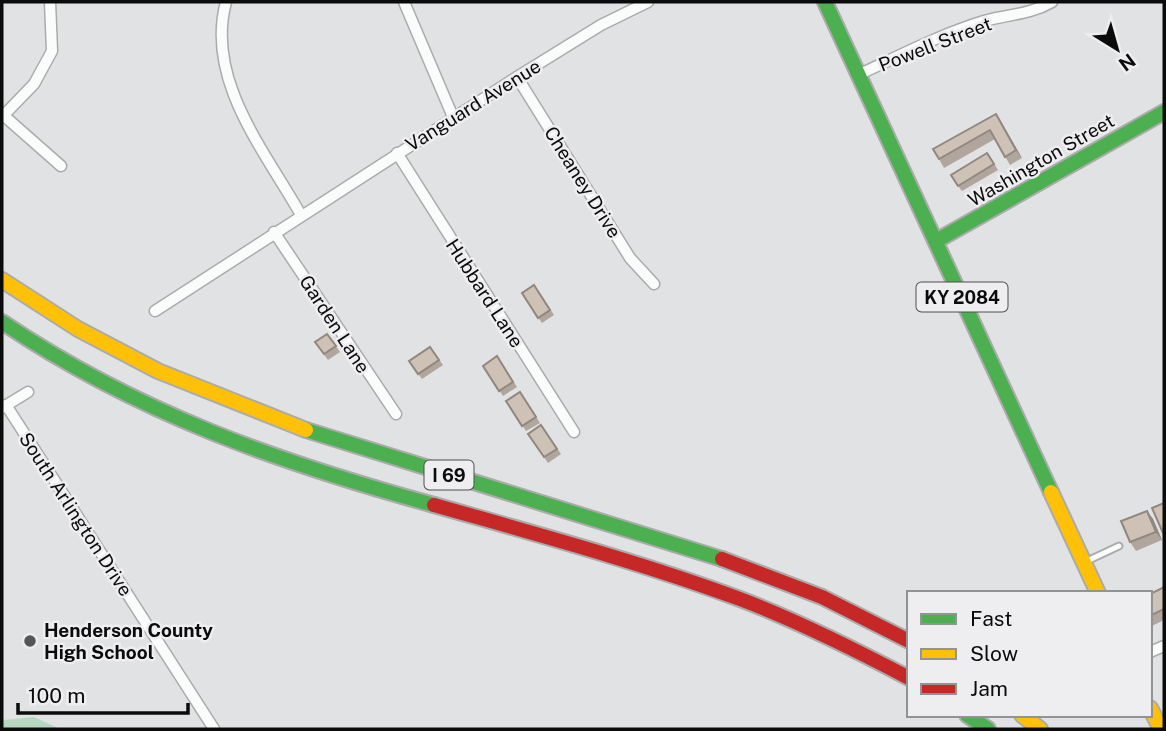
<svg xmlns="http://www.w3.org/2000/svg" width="1166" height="731" font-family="'Public Sans',sans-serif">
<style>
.green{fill:#b6d8c1}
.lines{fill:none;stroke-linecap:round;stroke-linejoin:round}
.lane-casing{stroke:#ababac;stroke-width:9}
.street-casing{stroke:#ababac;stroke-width:13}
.fast-casing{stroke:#ababac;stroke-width:18}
.slow-casing{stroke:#ababac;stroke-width:18}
.jam-casing{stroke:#ababac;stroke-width:18}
.lane{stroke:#fafbfb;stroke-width:5}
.street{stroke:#fafbfb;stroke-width:10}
.fast{stroke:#4caf50;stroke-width:14}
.slow{stroke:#ffc107;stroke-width:14}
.jam{stroke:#c62828;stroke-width:14}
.wall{fill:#b1a69d}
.shaded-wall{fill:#90877f}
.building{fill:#cec1b6;stroke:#90877f;stroke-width:2}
.poi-dot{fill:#565657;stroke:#eeeef1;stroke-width:2.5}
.labels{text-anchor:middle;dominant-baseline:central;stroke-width:5;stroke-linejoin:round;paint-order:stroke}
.shield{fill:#eeeef1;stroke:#4f4f51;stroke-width:2}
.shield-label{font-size:18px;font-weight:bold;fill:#0b0b0c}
.street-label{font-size:19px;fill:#0b0b0c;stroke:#eeeef1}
.poi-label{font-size:19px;font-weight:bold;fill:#0b0b0c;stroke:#eeeef1;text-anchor:start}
</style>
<rect width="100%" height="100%" fill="#e1e2e3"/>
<path class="green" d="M34,717L60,729H2L4,720Z"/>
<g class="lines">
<g class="lane-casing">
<path id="lane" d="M1087,561L1119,546"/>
</g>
<g class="street-casing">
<g id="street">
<path d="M226,2C205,80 265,151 301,215"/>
<path d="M404,2L453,117"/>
<path d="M858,75C899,56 941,34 984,21C1009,14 1029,15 1052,2"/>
<path d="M517,77L630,258L654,284"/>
<path d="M2,114L61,166"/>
<path d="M3,116L34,84L52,51L50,2"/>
<path d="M397,153L574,432"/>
<path d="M274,232L396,414"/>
<path d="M155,311L517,77L601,25L648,2"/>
<path d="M6,405L214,729"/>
<path d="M2,408L28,392"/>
<path d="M1150,652L1164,646"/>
</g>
</g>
<g class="fast-casing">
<g id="fast">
<path d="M825,2L1051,492"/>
<path d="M936,241L1164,112"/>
<path d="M2,322C137,413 278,462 434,505"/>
<path d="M306,430L722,559"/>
<path d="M967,715L988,729"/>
</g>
</g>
<g class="slow-casing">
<g id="slow">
<path d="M2,280L78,329L158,371L306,430"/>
<path d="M1051,492L1098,593"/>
<path d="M1150,708L1161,729"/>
<path d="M1022,715L1040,729"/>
</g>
</g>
<g class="jam-casing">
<g id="jam">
<path d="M434,505C536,534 640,562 740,599C798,621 854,649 909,678"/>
<path d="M722,559L822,597L909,641"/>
</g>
</g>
<use href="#lane" class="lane"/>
<use href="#street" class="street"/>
<use href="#fast" class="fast"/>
<use href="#slow" class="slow"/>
<use href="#jam" class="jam"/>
</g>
<g class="wall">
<path d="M1001,122L1022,158L1010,165L995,139L944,168L939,159Z"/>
<path d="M987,153L998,170L962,191L958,186Z"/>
<path d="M534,285L554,315L542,323L522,293Z"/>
<path d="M327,334L340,352L328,360L315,342Z"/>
<path d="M430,347L443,365L422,379L409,361Z"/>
<path d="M497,356L517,387L503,396L483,366Z"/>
<path d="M520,392L540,423L526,431L506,401Z"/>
<path d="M541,425L561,454L548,463L528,434Z"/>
<path d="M1147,511L1153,519L1162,540L1136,551L1130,542Z"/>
<path d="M1164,587V620L1150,627V594Z"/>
</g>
<g class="shaded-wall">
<path d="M996,114L1001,122L1022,158L1016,150Z"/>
<path d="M1147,511L1153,519L1162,540L1156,532Z"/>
</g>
<g class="building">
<path d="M996,114L1016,150L1005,157L990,130L939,159L933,149Z"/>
<path d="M987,153L994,164L958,186L951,175Z"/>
<path d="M534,285L550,310L538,318L522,293Z"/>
<path d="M327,334L336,346L324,354L315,342Z"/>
<path d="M430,347L439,360L418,374L409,361Z"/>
<path d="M497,356L513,382L499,391L483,366Z"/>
<path d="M520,392L536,417L522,426L506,401Z"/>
<path d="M541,425L557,449L544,457L528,434Z"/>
<path d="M1164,503V533H1163L1152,508Z"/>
<path d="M1147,511L1156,532L1130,542L1121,521Z"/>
<path d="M1164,587V609L1150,616V594Z"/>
</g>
<circle class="poi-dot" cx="30" cy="641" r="7"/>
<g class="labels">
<g class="shield">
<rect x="916.5" y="282.5" width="91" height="29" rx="5"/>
<rect x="424.5" y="460.5" width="49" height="29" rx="5"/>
</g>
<g class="shield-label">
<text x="962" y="297">KY 2084</text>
<text x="449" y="475">I 69</text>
</g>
<g class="street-label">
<text transform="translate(935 44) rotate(-21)">Powell Street</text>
<text transform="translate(473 105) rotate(-32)">Vanguard Avenue</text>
<text transform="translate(1041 160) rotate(-30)">Washington Street</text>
<text transform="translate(583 182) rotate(58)">Cheaney Drive</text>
<text transform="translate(485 293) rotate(57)">Hubbard Lane</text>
<text transform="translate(335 324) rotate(57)">Garden Lane</text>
<text transform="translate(76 514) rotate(57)">South Arlington Drive</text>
</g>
<g class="poi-label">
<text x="44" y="630">Henderson County<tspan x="44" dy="22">High School</tspan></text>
</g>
</g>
<rect width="1166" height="731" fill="none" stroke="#0b0b0c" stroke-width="7"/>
<rect x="907" y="591" width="245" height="126" fill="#eeeef1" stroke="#939395" stroke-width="2"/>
<rect x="921" y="614" width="35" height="10" fill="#4caf50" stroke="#939395" stroke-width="2"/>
<text x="970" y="626" font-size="21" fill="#0b0b0c">Fast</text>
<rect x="921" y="649" width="35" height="10" fill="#ffc107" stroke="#939395" stroke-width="2"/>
<text x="970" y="661" font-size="21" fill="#0b0b0c">Slow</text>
<rect x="921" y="684" width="35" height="10" fill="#c62828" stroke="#939395" stroke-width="2"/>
<text x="970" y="696" font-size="21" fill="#0b0b0c">Jam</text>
<g transform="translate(1117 49) rotate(143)" stroke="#eeeef1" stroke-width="5" paint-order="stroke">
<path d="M0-5L12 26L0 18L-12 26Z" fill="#0b0b0c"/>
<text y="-10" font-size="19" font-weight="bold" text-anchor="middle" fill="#0b0b0c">N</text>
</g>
<path d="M18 703v10h170v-10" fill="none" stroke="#0b0b0c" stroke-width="3.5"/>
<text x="28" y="703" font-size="21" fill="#0b0b0c" stroke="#eeeef1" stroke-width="5" paint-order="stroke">100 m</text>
</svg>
